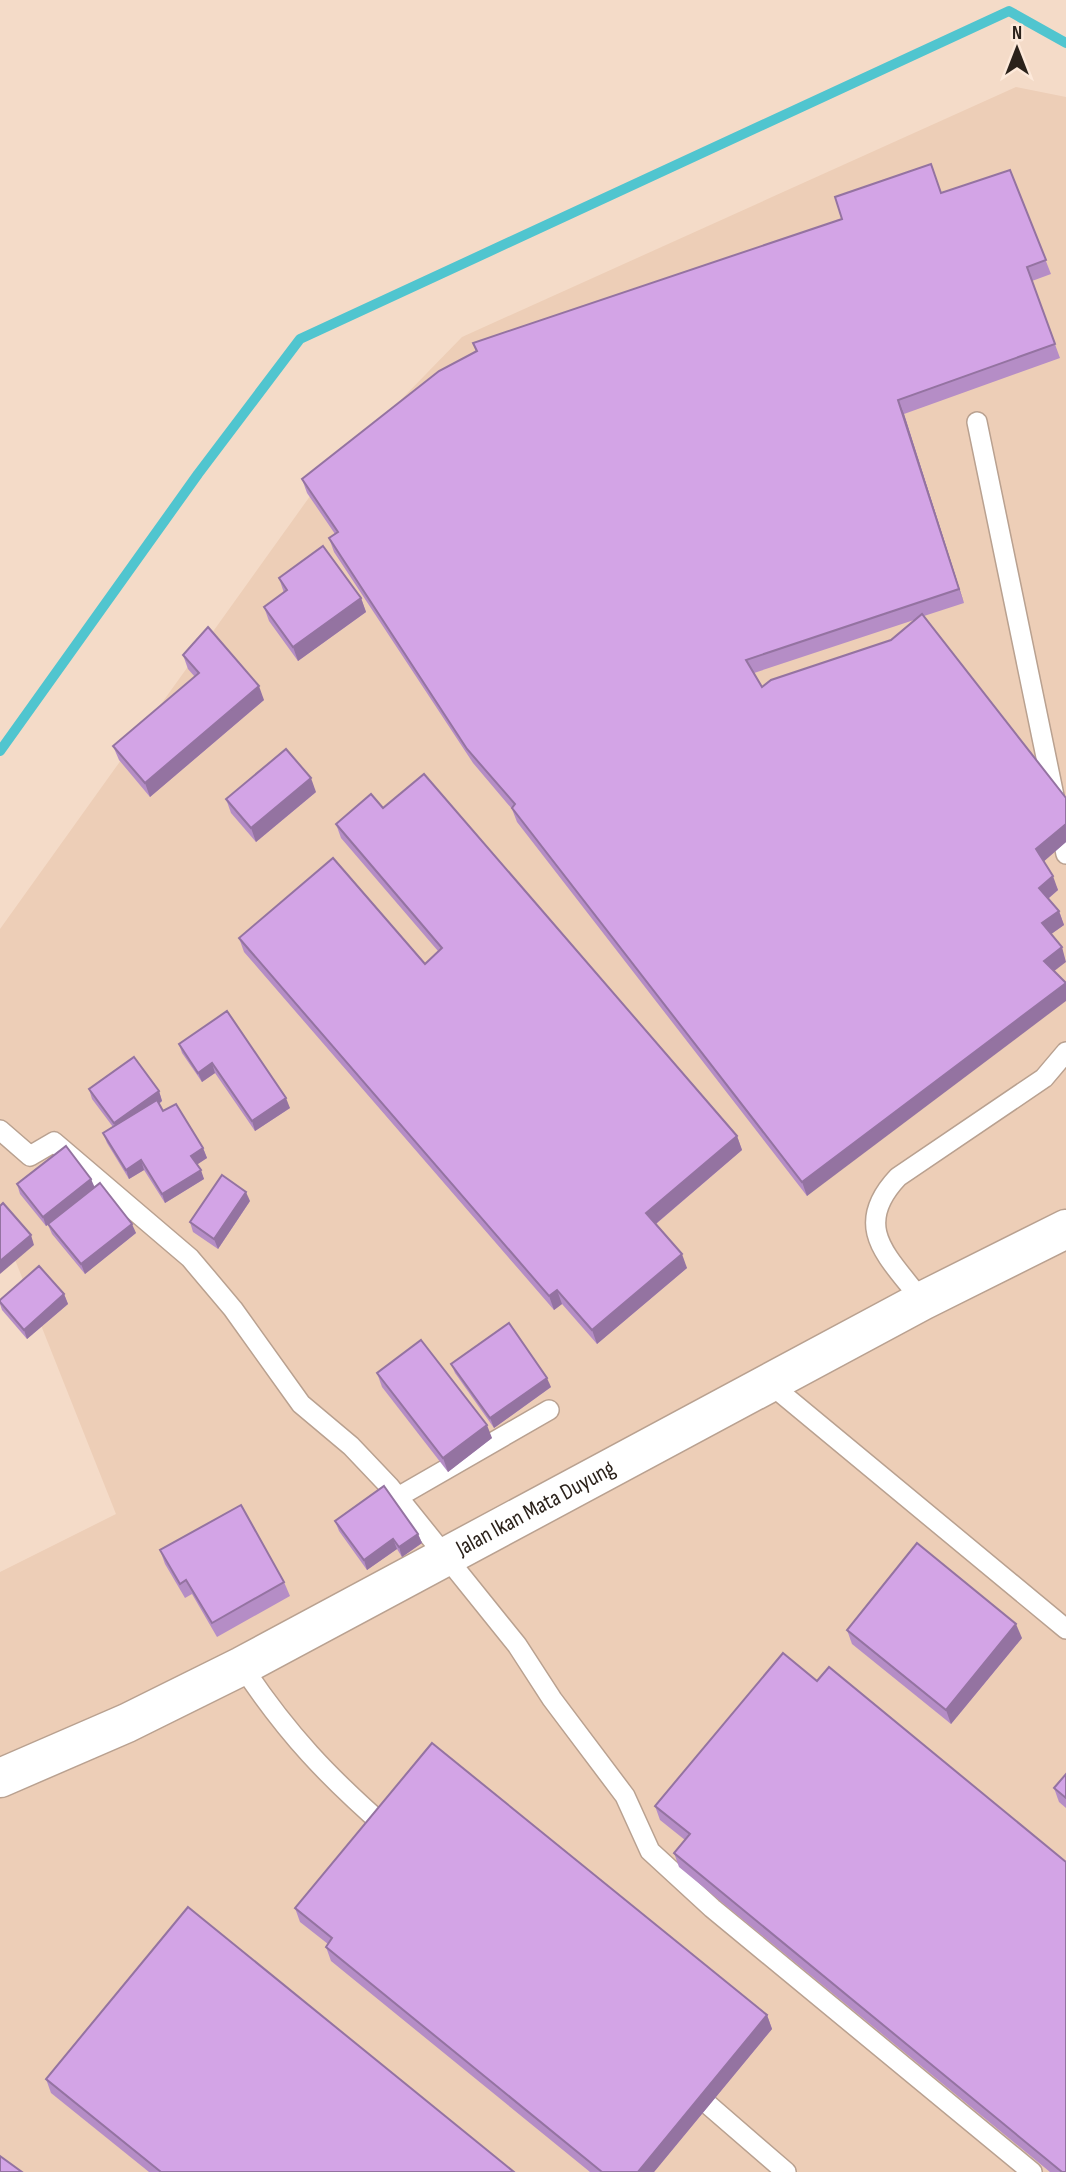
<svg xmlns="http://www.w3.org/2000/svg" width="1066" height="2172" font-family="'Sofia Sans Condensed',sans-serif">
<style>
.built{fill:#edceb7}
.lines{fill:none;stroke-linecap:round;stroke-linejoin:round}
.stream{stroke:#50c5cf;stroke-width:10}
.lane-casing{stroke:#b9a190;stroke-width:22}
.street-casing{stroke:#b9a190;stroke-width:41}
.lane{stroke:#fff;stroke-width:19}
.street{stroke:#fff;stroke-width:38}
.wall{fill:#b58dc6;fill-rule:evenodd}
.shaded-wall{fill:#9473a1}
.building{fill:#d3a4e6;stroke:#9473a1;stroke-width:2}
.labels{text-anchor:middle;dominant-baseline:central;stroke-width:7;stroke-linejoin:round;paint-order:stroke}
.street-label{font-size:23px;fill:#2b221b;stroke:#fde9da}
</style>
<rect width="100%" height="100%" fill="#f4dbc8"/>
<path class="built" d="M1016,87L1066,97V2172H0V1572L116,1514L0,1222V929L318,485L462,337Z"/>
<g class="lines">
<path class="stream" d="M0,751L198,474L300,339L1009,11L1066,43"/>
<g class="lane-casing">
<g id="lane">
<path d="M977,422L1066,854"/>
<path d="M0,1130L30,1156L54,1142L190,1258L233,1309L301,1404L351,1446L389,1486L517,1645L552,1699L625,1796L650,1851L712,1908L1032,2172"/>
<path d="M922,1301C889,1257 850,1228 898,1177L1044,1078L1066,1052"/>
<path d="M769,1383L1066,1629"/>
<path d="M398,1497L549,1410"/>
<path d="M242,1666C288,1735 328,1777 390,1831"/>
<path d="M689,2088L786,2172"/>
</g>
</g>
<g class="street-casing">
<g id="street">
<path id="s1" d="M0,1778L127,1723L242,1666L922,1301L1066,1229"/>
</g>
</g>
<use href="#lane" class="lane"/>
<use href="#street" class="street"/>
</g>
<g class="wall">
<path d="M1010,170L1051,274L1032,281L1060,358L904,414L964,603L924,616L1066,842L1044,861L1058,890L1048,899L1059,911L1064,925L1051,934L1054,971L807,1196L517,822L512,809L473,763L334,552L329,538L335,534L307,493L302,479L476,352L473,343L941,193ZM917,619L891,640L762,687L754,673Z"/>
<path d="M279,578L361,598L366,612L298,661L269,621L264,607L284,593Z"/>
<path d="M183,655L264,700L150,797L119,760L113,746L195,677L188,669Z"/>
<path d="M316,792L256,842L231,813L226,799Z"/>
<path d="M383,808L737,1136L742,1150L656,1224L687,1268L597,1344L562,1304L554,1310L244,952L239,938L425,964L438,951L341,838L336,824Z"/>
<path d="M179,1044L290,1108L255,1131L215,1073L202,1082L182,1053Z"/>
<path d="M89,1089L159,1091L162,1101L159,1104L163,1111L203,1148L207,1158L197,1164L204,1179L165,1203L144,1170L129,1179L107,1143L103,1133L113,1127L92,1099Z"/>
<path d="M91,1179L94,1188L136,1233L85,1274L52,1234L48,1225L46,1226L20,1194L17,1184Z"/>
<path d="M250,1201L218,1249L193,1232L190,1222Z"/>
<path d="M64,1294L68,1304L27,1339L2,1310L0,1304V1300Z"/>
<path d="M451,1364L551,1387L494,1428L455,1373Z"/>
<path d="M377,1373L492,1438L448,1472L382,1387Z"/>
<path d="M335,1521L418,1534L422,1543L402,1557L397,1549L367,1570L339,1531Z"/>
<path d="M160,1550L284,1582L290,1596L217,1637L192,1594L185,1598L165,1564Z"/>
<path d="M847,1630L1022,1638L951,1724L852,1644Z"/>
<path d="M783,1653L1066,2172H1050L679,1867L674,1853L685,1840L660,1820L655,1806Z"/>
<path d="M1066,1774V1808L1059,1802L1054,1788Z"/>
<path d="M295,1908L767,2015L772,2029L654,2172H590L331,1961L326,1947L328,1944L300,1922Z"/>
<path d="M46,2079L514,2172H149L51,2093Z"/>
</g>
<g class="shaded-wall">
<path d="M898,400L904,414L964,603L959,589Z"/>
<path d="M361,598L366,612L298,661L293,647Z"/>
<path d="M259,686L264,700L150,797L145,783Z"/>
<path d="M311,778L316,792L256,842L251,828Z"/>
<path d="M1066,824V842L1042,863L1036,849Z"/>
<path d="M1053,876L1058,890L1044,902L1039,888Z"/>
<path d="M1059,911L1064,925L1047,937L1042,923Z"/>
<path d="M1062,947L1066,962L1049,975L1044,961Z"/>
<path d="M1066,983V1001L807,1196L802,1182Z"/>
<path d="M212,1063L215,1073L202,1082L198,1073Z"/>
<path d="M159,1091L162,1101L117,1133L114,1123Z"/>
<path d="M286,1098L290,1108L255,1131L252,1121Z"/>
<path d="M737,1136L742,1150L652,1227L646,1213Z"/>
<path d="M203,1148L207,1158L195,1166L191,1156Z"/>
<path d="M141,1160L144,1170L129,1179L126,1170Z"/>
<path d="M201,1170L204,1179L165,1203L162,1194Z"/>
<path d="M91,1179L95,1188L46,1226L43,1217Z"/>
<path d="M246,1192L250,1201L218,1249L214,1239Z"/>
<path d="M132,1224L136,1233L85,1274L81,1264Z"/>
<path d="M31,1235L34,1245L0,1274V1261Z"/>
<path d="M682,1254L687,1268L597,1344L592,1330Z"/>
<path d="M557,1290L562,1304L554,1310L549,1296Z"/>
<path d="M64,1294L68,1304L27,1339L24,1330Z"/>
<path d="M547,1378L551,1387L494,1428L490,1418Z"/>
<path d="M487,1425L492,1438L448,1472L443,1458Z"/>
<path d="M418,1534L422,1543L402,1557L399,1547Z"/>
<path d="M393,1539L397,1549L367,1570L364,1560Z"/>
<path d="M1016,1624L1022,1638L951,1724L946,1710Z"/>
<path d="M767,2015L772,2029L654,2172H638Z"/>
</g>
<g class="building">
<path d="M931,164L941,193L1010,170L1046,260L1027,267L1055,344L898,400L959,589L746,660L762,687L771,680L891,640L922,614L1066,798V824L1036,849L1053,876L1039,888L1059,911L1042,923L1062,947L1044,961L1066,983L802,1182L512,808L515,804L467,749L329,538L338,532L302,479L439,371L477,351L473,343L842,219L835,197Z"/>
<path d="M323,546L361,598L293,647L264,607L287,590L279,578Z"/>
<path d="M208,627L259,686L145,783L113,746L199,673L183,655Z"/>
<path d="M286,749L311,778L251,828L226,799Z"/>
<path d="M424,774L737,1136L646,1213L682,1254L592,1330L557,1290L549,1296L239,938L333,858L425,964L442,948L336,824L371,794L383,808Z"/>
<path d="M227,1011L286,1098L252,1121L212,1063L198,1073L179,1044Z"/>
<path d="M134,1057L159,1091L114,1123L89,1089Z"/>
<path d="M157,1100L163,1111L176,1104L203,1148L191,1156L201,1170L162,1194L141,1160L126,1170L103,1133Z"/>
<path d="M66,1146L91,1179L43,1217L17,1184Z"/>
<path d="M222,1175L246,1192L214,1239L190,1222Z"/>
<path d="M100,1183L132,1224L81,1264L48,1224Z"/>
<path d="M3,1203L31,1235L0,1261V1206Z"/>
<path d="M39,1266L64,1294L24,1330L0,1302V1300Z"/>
<path d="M509,1323L547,1378L490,1418L451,1364Z"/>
<path d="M421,1340L487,1425L443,1458L377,1373Z"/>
<path d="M384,1486L418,1534L399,1547L393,1539L364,1560L335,1521Z"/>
<path d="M241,1505L284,1582L212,1623L186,1580L180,1584L160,1550Z"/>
<path d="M917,1543L1016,1624L946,1710L847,1630Z"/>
<path d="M783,1653L817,1681L829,1667L1066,1862V2172H1062L674,1853L690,1834L655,1806Z"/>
<path d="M432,1743L767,2015L638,2172H602L326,1947L332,1938L295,1908Z"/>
<path d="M1066,1774V1798L1054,1788Z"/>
<path d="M188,1907L514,2172H161L46,2079Z"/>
<path d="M0,2156L22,2172H0Z"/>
</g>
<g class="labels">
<g class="street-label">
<text stroke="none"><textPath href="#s1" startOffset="600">Jalan Ikan Mata Duyung</textPath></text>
</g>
</g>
<g transform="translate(1017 49)" stroke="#fde9da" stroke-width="5" paint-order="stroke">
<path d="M0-5L12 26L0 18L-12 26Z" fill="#2b221b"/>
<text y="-10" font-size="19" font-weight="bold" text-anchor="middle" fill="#2b221b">N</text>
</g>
</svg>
